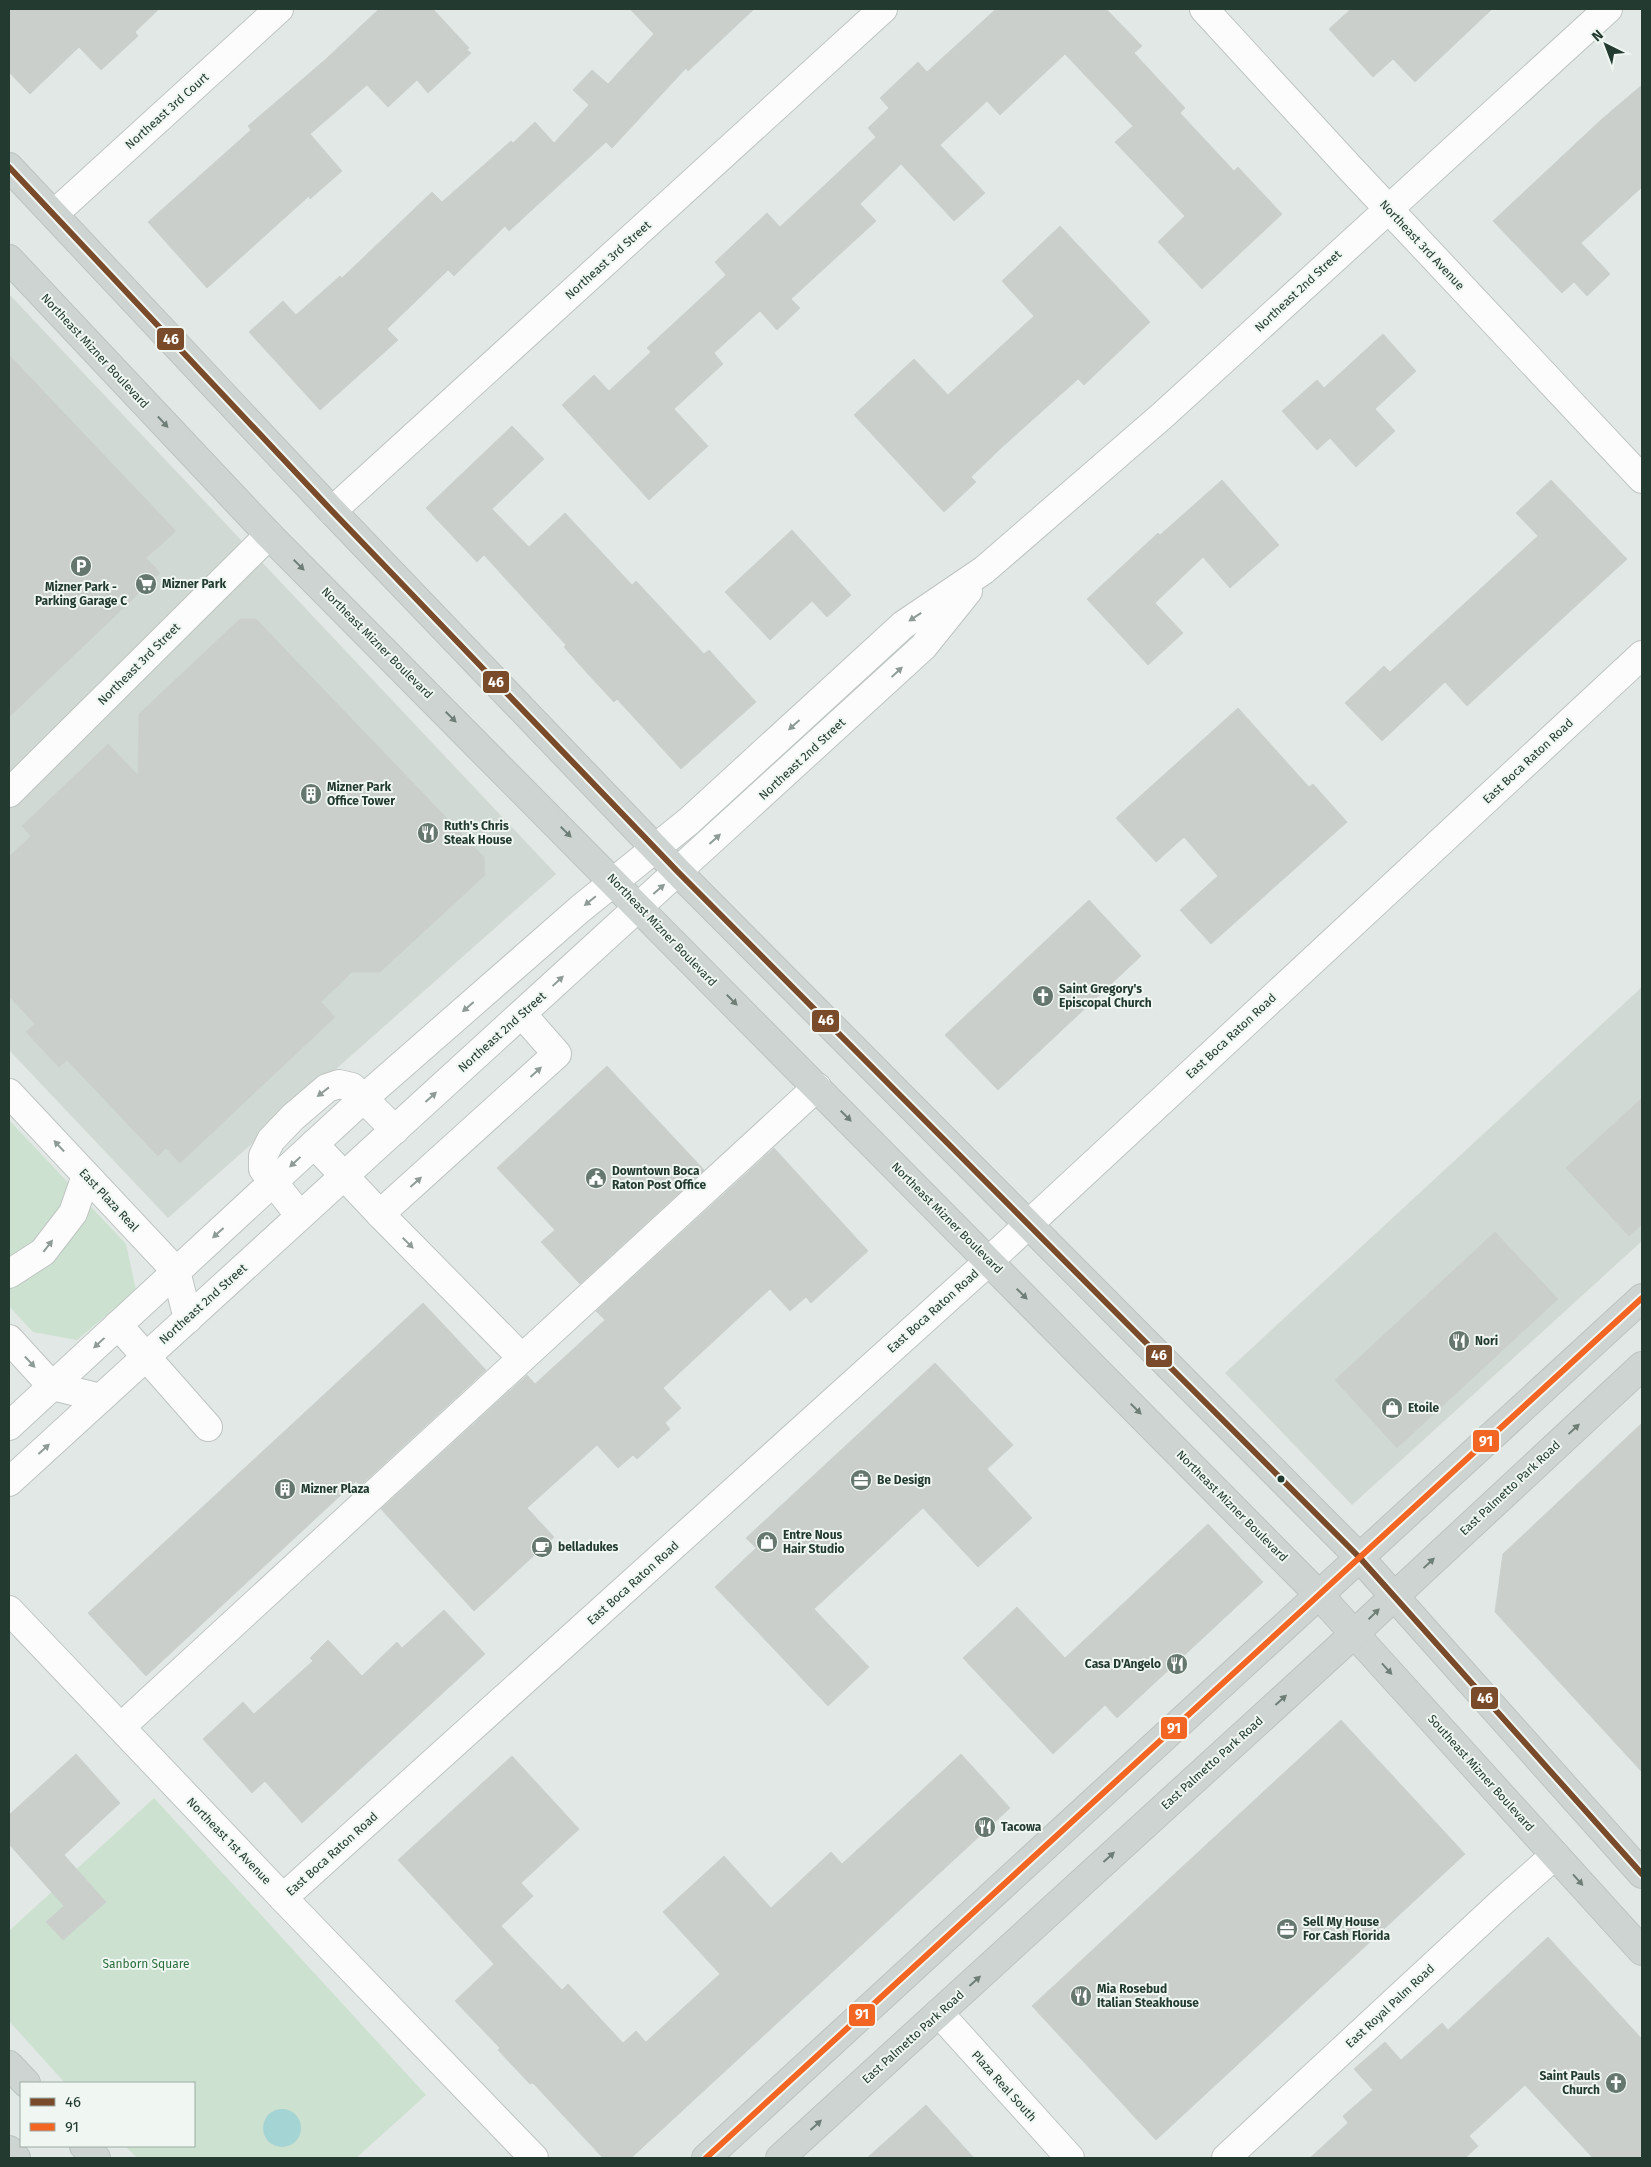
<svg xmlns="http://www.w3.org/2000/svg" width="1651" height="2167" font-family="'Fira Sans',sans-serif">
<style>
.built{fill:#d1d9d4}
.green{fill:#cce1d0}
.water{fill:#a5d4d4}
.building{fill:#cacfcc;stroke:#cbd1ce}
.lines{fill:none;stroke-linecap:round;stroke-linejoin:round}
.minor-casing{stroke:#bfc5c2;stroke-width:30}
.major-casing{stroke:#bcc4c0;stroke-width:30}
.minor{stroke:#fbfcfb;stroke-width:28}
.major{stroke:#cdd4d1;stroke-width:28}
.bus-1-casing{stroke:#f0f7f3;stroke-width:10}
.bus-2-casing{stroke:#f0f7f3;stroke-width:10}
.bus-1{stroke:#7a4b2a;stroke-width:6}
.bus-2{stroke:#f26522;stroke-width:6}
.oneway{fill:#6f7f78}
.oneway2{fill:#8e9b96}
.bus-dot{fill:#223a30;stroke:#f0f7f3;stroke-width:2}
.labels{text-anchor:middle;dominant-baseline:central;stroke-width:4;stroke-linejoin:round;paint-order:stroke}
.street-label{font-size:12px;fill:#223a30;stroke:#f0f7f3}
.poi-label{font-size:12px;font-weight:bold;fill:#223a30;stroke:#f0f7f3;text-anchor:start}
.park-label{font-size:12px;fill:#2e6e3f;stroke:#f0f7f3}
.line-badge{stroke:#f0f7f3;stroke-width:2}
.badge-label{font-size:14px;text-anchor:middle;font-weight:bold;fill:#fff}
</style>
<rect width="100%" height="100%" fill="#e2e8e5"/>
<g class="built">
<path d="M9,294L556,874L168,1218L9,1050Z"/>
<path d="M1642,987V1241L1352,1505L1225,1373Z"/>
</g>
<g class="green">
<path d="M9,1120L126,1244L136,1290L77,1340L33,1332L9,1306Z"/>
<path d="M154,1798L426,2095L356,2158H137L125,2146H194V2083H65L9,2021V1931Z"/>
</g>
<circle class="water" cx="282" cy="2128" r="19"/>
<g class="building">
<path d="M9,9H159L135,32L138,36L101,70L79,47L30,94L9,72Z"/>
<path d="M379,9H433L469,48L467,50L471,53L428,93L417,80L388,107L367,85L310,134L342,171L310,199L309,196L207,288L148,222L251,130L248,126L326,59Z"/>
<path d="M630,9H754L688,71L686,68L612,148L606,142L509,231L505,226L454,276L448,270L387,329L398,340L320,410L249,332L283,301L296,315L340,276L342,278L432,192L442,202L511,141L513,143L535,122L554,143L589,105L573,90L592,70L608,84L654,34Z"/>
<path d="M996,9H1106L1142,46L1134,53L1185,108L1180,113L1234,171L1238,167L1282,214L1202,289L1158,242L1185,216L1115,142L1133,126L1065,54L1000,115L987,101L940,145L985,193L954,221L901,164L860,204L876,221L791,299L800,308L777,330L760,311L714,353L723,364L674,409L708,446L649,500L562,405L594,375L609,391L651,352L647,348L726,275L715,262L767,213L780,227L876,137L868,128L889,108L880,98L918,62L927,72Z"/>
<path d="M1351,9H1492L1415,82L1393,59L1373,77L1329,29Z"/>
<path d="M1642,85V187L1581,243L1610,274L1587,296L1574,282L1562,293L1493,221L1602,119Z"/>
<path d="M1060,226L1150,322L1084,385L1078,379L1001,448L971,477L976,482L944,512L854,415L914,359L948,395L1034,316L1002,281Z"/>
<path d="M1383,334L1416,371L1375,409L1395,431L1356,467L1330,438L1317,450L1282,411L1317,380L1324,388Z"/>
<path d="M9,355L176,531L146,558L160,573L9,717Z"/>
<path d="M512,426L544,459L492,509L529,547L565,513L632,585L636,581L704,654L709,650L756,702L681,769L617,699L614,702L588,674L564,647L566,645L484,555L477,562L426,508Z"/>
<path d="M1222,480L1279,545L1230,588L1203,557L1155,603L1183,633L1148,665L1087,599L1158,533L1160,535Z"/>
<path d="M1551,480L1627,559L1467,706L1445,682L1382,741L1345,703L1384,666L1390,672L1538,536L1516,513Z"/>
<path d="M792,530L851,595L827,617L812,601L770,640L725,592Z"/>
<path d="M240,619H256L484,857L485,875L380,972H352L321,1002L335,1017L180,1163L166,1148L158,1156L67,1060L59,1067L26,1032L35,1024L9,996V857L31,836L22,826L108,744L138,775L139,714Z"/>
<path d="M1238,708L1309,787L1313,784L1347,822L1211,944L1180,910L1218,876L1184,837L1156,862L1116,818Z"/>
<path d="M1089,900L1141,956L998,1090L945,1035Z"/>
<path d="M607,1066L704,1170L580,1284L541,1242L555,1230L497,1168Z"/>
<path d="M1642,1098V1224L1629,1236L1566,1168Z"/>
<path d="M774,1148L868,1251L811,1303L806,1297L790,1311L770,1289L663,1388L681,1408L665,1423L670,1429L637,1459L633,1455L618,1468L597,1445L527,1508L554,1537L474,1611L381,1509L527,1375L535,1384L605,1320L596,1311Z"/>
<path d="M1495,1232L1558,1299L1397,1448L1335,1380Z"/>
<path d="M423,1303L486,1370L360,1486L356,1481L146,1676L88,1613Z"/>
<path d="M935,1363L1013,1445L987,1469L1032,1518L978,1567L923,1508L814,1609L869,1667L828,1706L715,1587L756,1548L746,1538Z"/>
<path d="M1642,1423V1772L1495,1612L1503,1554Z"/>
<path d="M1208,1524L1263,1582L1117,1718L1105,1705L1053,1754L963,1658L1017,1607L1065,1658Z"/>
<path d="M444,1610L485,1654L302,1823L265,1781L252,1793L203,1739L243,1702L254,1714L313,1661L310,1658L328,1640L362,1676L397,1642L402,1648Z"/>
<path d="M1341,1720L1465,1854L1156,2140L1032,2006Z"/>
<path d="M76,1754L120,1803L64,1855L106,1902L63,1940L46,1922L64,1906L9,1844V1815Z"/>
<path d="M961,1754L1010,1808L631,2158H603L533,2083L530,2084L498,2050L500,2048L455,2001L494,1964L398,1860L512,1756L579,1829L521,1883L533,1896L501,1926L562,1990L568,1984L623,2043L636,2031L646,2042L720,1974L663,1912L724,1856L771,1908L831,1852L842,1864Z"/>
<path d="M1548,1937L1642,2039V2158H1593L1525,2085L1469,2136L1478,2146L1465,2158H1310L1348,2123L1343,2116L1373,2090L1354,2069L1385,2042L1401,2060L1442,2023L1448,2030Z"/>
<path d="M926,2105L974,2158H867Z"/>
</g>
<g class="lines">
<g class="minor-casing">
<g id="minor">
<path d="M1204,9L1350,168L1642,479"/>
<path d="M54,214L279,9"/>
<path d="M332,511L883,9"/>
<path d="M9,793L269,535"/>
<path d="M9,1093L176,1271L188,1319"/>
<path d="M314,1144L380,1214L522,1358"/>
<path d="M380,1214L557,1054L522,1014"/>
<path d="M300,1216L263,1169V1156L271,1140L293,1117L327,1088L339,1084L352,1087L395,1130"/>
<path d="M9,1274L43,1252L73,1213L86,1176"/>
<path d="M118,1325L208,1427"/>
<path d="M9,1339L52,1386L101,1398"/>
<path d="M9,1426L364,1098L580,909L689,821L903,625L984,570L1163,415L1608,9"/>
<path d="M9,1482L923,647L968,591"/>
<path d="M9,1610L283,1898L534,2158"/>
<path d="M121,1727L817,1087"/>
<path d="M283,1898L989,1261L1642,655"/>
<path d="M939,2013L1070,2158"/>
<path d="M1226,2158L1502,1902L1555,1855"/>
</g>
</g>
<g class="major-casing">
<g id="major">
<path d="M9,167L332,511L678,872L1360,1558L1642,1874"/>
<path d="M9,259L269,535L1320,1596L1642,1951"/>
<path d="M9,2065L26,2083"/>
<path d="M84,2146L96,2158"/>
<path d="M9,2150L16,2158"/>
<path d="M706,2158L1642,1298"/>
<path d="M780,2158L1355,1633L1642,1366"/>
</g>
</g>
<use href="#minor" class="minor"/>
<use href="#major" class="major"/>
<g class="bus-1-casing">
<path id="bus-1" d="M9,167L332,511L678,872L1360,1558L1642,1874"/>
</g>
<g class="bus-2-casing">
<path id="bus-2" d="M706,2158L1642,1298"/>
</g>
<use href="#bus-1" class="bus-1"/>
<use href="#bus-2" class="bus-2"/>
</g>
<defs><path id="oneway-solid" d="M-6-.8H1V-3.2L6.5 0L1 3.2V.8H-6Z" transform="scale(1.25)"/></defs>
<g class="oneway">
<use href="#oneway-solid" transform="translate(163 422) rotate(47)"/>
<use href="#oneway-solid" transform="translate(299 565) rotate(45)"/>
<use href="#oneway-solid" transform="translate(451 717) rotate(45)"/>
<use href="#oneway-solid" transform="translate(566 832) rotate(45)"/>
<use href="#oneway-solid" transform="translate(732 1000) rotate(45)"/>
<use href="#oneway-solid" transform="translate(846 1116) rotate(45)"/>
<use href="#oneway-solid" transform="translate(1022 1294) rotate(45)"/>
<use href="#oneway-solid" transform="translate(1136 1409) rotate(45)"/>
<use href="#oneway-solid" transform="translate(1574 1429) rotate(-43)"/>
<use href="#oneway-solid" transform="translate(1429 1563) rotate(-43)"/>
<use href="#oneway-solid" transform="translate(1374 1614) rotate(-44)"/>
<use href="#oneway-solid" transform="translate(1387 1669) rotate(48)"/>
<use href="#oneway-solid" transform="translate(1281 1700) rotate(-42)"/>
<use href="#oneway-solid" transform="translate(1109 1857) rotate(-42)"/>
<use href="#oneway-solid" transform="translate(1578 1880) rotate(48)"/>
<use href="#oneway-solid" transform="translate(975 1981) rotate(-42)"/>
<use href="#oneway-solid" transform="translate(816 2125) rotate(-42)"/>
</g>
<g class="oneway2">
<use href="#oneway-solid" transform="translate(915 617) rotate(146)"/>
<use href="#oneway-solid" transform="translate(897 672) rotate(-43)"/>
<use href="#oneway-solid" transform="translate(794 725) rotate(138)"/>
<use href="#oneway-solid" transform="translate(715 839) rotate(-42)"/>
<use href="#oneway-solid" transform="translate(659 889) rotate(-41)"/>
<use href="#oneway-solid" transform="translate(590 901) rotate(141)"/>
<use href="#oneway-solid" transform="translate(558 981) rotate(-43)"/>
<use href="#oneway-solid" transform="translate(468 1007) rotate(139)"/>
<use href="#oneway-solid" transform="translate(536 1072) rotate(-42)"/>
<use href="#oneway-solid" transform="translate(323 1092) rotate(142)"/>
<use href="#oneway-solid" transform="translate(431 1097) rotate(-42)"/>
<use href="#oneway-solid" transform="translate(59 1146) rotate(-133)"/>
<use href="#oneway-solid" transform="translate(295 1162) rotate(137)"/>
<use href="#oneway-solid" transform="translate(416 1182) rotate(-42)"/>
<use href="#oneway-solid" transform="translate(218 1233) rotate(138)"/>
<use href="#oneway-solid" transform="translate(408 1243) rotate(45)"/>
<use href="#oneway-solid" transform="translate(48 1246) rotate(-52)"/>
<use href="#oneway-solid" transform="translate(99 1343) rotate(137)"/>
<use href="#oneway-solid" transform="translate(30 1362) rotate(47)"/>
<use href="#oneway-solid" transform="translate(44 1449) rotate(-42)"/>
</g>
<defs>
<g id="parking-disc" transform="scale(1.125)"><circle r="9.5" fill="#65776f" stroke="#f0f7f3"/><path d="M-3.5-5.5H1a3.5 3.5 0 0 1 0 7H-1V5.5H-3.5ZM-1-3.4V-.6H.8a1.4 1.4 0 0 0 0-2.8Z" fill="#fff"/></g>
<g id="supermarket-disc" transform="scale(1.125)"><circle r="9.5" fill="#65776f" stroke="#f0f7f3"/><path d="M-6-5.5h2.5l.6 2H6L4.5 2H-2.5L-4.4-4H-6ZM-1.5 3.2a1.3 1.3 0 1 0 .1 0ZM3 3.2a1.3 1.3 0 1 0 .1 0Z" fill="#fff"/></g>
<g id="building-disc" transform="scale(1.125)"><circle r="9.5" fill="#65776f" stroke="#f0f7f3"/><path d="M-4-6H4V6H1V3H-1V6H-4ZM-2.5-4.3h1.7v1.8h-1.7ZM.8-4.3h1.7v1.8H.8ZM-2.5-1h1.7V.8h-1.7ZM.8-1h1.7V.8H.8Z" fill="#fff"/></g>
<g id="restaurant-disc" transform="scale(1.125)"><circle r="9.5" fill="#65776f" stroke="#f0f7f3"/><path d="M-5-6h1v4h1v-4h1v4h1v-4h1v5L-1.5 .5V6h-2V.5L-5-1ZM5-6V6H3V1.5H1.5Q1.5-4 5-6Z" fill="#fff"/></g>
<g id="church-disc" transform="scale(1.125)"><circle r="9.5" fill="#65776f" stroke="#f0f7f3"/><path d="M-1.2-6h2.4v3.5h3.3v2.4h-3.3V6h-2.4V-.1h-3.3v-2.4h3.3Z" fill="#fff"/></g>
<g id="civic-disc" transform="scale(1.125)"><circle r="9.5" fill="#65776f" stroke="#f0f7f3"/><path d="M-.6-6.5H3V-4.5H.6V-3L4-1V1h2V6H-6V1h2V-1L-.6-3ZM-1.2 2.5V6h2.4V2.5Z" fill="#fff"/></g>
<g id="shop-disc" transform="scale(1.125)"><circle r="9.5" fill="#65776f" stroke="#f0f7f3"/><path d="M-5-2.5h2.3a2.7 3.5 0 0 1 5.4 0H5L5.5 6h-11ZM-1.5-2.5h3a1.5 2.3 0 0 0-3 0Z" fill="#fff"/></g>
<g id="office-disc" transform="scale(1.125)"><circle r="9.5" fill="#65776f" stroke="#f0f7f3"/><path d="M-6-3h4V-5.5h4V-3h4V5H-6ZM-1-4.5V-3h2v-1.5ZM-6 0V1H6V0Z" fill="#fff"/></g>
<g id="cafe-disc" transform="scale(1.125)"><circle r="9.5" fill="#65776f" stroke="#f0f7f3"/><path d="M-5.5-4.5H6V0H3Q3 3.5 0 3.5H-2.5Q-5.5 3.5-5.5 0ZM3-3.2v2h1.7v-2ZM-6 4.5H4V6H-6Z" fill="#fff"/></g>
</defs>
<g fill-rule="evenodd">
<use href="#parking-disc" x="81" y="566"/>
<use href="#supermarket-disc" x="146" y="584"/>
<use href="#building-disc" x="311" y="794"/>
<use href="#restaurant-disc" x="428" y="833"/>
<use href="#church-disc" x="1043" y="996"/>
<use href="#civic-disc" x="596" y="1178"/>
<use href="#restaurant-disc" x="1459" y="1341"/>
<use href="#shop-disc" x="1392" y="1408"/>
<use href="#office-disc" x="861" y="1480"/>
<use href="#building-disc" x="285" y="1489"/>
<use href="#shop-disc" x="767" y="1542"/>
<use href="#cafe-disc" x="542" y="1547"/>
<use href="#restaurant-disc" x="1177" y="1664"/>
<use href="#restaurant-disc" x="985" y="1827"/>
<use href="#office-disc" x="1287" y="1929"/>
<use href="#restaurant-disc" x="1081" y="1996"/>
<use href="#church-disc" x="1616" y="2083"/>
</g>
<circle class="bus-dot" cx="1281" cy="1479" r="4.5"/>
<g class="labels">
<g class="street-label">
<text transform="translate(167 111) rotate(-42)">Northeast 3rd Court</text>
<text transform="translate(1422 245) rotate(47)">Northeast 3rd Avenue</text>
<text transform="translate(608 260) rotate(-42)">Northeast 3rd Street</text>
<text transform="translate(1298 291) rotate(-43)">Northeast 2nd Street</text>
<text transform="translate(95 351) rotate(47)">Northeast Mizner Boulevard</text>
<text transform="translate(377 643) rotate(45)">Northeast Mizner Boulevard</text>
<text transform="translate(139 664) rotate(-45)">Northeast 3rd Street</text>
<text transform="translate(802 759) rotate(-43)">Northeast 2nd Street</text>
<text transform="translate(1528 761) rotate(-43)">East Boca Raton Road</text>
<text transform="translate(662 930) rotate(46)">Northeast Mizner Boulevard</text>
<text transform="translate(502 1032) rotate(-42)">Northeast 2nd Street</text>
<text transform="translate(1231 1036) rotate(-43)">East Boca Raton Road</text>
<text transform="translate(109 1200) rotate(47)">East Plaza Real</text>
<text transform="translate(947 1218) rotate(45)">Northeast Mizner Boulevard</text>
<text transform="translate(203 1304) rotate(-42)">Northeast 2nd Street</text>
<text transform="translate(933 1311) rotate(-42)">East Boca Raton Road</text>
<text transform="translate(1510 1488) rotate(-43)">East Palmetto Park Road</text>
<text transform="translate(1232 1506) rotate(45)">Northeast Mizner Boulevard</text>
<text transform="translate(633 1583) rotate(-42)">East Boca Raton Road</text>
<text transform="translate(1212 1763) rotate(-42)">East Palmetto Park Road</text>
<text transform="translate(1481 1773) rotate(48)">Southeast Mizner Boulevard</text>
<text transform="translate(229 1841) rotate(46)">Northeast 1st Avenue</text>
<text transform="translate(332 1854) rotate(-42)">East Boca Raton Road</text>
<text transform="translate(1390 2006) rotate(-43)">East Royal Palm Road</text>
<text transform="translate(913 2037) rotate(-42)">East Palmetto Park Road</text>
<text transform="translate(1004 2086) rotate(48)">Plaza Real South</text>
</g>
<g class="poi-label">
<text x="162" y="584">Mizner Park</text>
<text x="81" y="587" text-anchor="middle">Mizner Park -<tspan x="81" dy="14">Parking Garage C</tspan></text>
<text x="327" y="787">Mizner Park<tspan x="327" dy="14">Office Tower</tspan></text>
<text x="444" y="826">Ruth's Chris<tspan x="444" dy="14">Steak House</tspan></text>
<text x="1059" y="989">Saint Gregory's<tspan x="1059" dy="14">Episcopal Church</tspan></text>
<text x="612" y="1171">Downtown Boca<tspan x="612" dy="14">Raton Post Office</tspan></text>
<text x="1475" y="1341">Nori</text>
<text x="1408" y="1408">Etoile</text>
<text x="877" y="1480">Be Design</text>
<text x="301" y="1489">Mizner Plaza</text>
<text x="783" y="1535">Entre Nous<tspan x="783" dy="14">Hair Studio</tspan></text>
<text x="558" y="1547">belladukes</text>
<text x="1161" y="1664" text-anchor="end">Casa D'Angelo</text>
<text x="1001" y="1827">Tacowa</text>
<text x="1303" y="1922">Sell My House<tspan x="1303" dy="14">For Cash Florida</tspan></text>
<text x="1097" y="1989">Mia Rosebud<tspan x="1097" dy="14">Italian Steakhouse</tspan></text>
<text x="1600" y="2076" text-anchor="end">Saint Pauls<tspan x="1600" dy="14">Church</tspan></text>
</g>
<g class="park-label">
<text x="146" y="1964">Sanborn Square</text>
</g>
</g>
<g class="line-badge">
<rect x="156" y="327" width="29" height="24" rx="5" fill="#7a4b2a"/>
<rect x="482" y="670" width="28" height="24" rx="5" fill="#7a4b2a"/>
<rect x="811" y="1009" width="29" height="24" rx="5" fill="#7a4b2a"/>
<rect x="1145" y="1344" width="28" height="24" rx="5" fill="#7a4b2a"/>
<rect x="1472" y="1429" width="28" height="24" rx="5" fill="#f26522"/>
<rect x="1470" y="1686" width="29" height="24" rx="5" fill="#7a4b2a"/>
<rect x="1160" y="1716" width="28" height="24" rx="5" fill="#f26522"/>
<rect x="848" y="2003" width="28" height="24" rx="5" fill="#f26522"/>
</g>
<g class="badge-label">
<text x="171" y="344">46</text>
<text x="496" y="687">46</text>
<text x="826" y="1025">46</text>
<text x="1159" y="1360">46</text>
<text x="1486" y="1446">91</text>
<text x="1485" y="1703">46</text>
<text x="1174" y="1733">91</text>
<text x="862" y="2019">91</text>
</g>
<rect width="1651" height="2167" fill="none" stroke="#223a30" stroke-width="20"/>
<rect x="20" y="2082" width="175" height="65" fill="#f0f7f3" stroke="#9eaba5"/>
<rect x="30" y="2098" width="25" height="8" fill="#7a4b2a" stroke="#9eaba5"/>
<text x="65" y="2107" font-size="15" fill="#223a30">46</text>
<rect x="30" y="2123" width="25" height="8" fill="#f26522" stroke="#9eaba5"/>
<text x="65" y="2132" font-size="15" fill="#223a30">91</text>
<g transform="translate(1606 45) rotate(318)" stroke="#f0f7f3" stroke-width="4" paint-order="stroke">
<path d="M0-4L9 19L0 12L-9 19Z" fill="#223a30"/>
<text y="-8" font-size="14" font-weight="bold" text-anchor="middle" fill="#223a30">N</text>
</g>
</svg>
